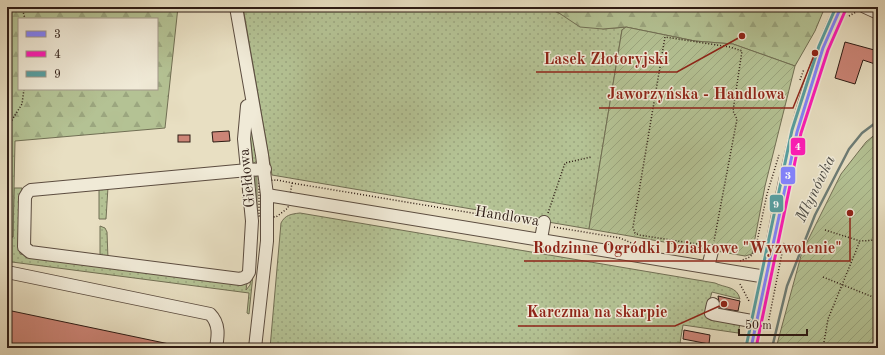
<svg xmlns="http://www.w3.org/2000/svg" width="885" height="355" font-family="'Old Standard TT',serif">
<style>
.grass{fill:url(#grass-dots);stroke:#716f54}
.forest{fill:url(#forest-firs);stroke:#716f54;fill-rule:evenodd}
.garden{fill:url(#garden-furrows);stroke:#716f54}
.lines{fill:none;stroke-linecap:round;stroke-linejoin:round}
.stream{stroke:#6d7c75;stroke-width:2.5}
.building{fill:#cc8577;stroke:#2e1c15}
.minor-casing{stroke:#5c4d40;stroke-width:14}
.path{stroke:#2e1c15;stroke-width:1.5;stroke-dasharray:1 2;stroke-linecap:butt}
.minor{stroke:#f0ead7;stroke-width:12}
.bus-1-casing{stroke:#f0ead7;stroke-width:6}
.bus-2-casing{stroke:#f0ead7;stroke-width:6}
.bus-3-casing{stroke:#f0ead7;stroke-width:6}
.bus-1{stroke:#8383ff;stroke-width:3}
.bus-2{stroke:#ff1ab8;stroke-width:3}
.bus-3{stroke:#579fa1;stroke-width:3}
.labels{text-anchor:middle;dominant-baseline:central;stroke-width:3;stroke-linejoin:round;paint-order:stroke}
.street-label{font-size:15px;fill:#2e1c15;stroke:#f0ead7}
.water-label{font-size:16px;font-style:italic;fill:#4e4c45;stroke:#f0ead7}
.leader{fill:none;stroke:#8f2418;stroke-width:1.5}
.callout-dot{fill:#8f2418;stroke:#f0ead7;stroke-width:1.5}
.callout-label{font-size:16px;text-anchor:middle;font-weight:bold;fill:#8f2418;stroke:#f0ead7;stroke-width:3;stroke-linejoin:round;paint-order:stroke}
.line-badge{stroke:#f0ead7;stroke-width:1.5}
.badge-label{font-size:11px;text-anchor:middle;font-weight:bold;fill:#fff}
</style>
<defs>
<pattern id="grass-dots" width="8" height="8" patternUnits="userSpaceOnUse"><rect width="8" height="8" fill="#b4c294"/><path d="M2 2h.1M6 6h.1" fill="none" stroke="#9ba67f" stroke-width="1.8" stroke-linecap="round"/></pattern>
<pattern id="forest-firs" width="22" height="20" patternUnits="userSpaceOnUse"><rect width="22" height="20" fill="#b4c294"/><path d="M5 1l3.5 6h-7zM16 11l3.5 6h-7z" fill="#9ba67f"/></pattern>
<pattern id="garden-furrows" width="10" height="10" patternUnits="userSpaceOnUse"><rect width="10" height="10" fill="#b4c294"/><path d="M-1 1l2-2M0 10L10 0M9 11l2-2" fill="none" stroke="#9ba67f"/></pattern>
</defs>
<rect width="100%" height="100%" fill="#e8dfc2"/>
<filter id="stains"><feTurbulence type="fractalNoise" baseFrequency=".005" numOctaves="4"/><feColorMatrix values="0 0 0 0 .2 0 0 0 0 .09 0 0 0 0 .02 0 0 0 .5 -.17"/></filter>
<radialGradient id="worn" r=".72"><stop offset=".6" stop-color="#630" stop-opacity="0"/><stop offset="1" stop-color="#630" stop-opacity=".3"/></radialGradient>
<g class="grass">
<path d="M243,7H550L556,12L603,29L626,27L622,30L589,229L272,175Z"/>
<path d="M248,114L258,160L253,164Z"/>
<path d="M255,176H257V235L249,314L247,313L249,293L12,262L7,260V235L13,237L14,188H22L20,254L247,283L246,290L250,285L255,242L253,186H255Z"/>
<path d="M108,187L106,219H99V188Z"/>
<path d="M300,213L715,283C725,288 737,286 740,299L712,292L706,313L740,324L738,333L683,325L680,343L710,348H270L281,223C285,215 291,214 300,213Z"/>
<path d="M100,226L105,228L107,232L108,259L100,258Z"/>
</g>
<g class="forest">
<path d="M7,7H178L165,128L15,141L13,237L7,235ZM19,19H157V89H19Z"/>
<path d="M550,7H825L815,31L795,66L733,44L695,41L626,27L603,29L580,27Z"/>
</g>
<g class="garden">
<path d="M626,27L695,41L733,44L795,66L765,186L752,254L745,256L589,229L622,30Z"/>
<path d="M878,132V348H776L802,252L841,174L866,142Z"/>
</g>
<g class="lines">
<path class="stream" d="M772,348L787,286L815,215L849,149L862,133L878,121"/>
</g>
<g class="building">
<path d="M845,42L878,51V65L863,60L855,84L835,78Z"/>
<path d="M229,131L230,141L213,142L212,132Z"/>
<rect x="178" y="135" width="12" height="7"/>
<path d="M718,296L740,301L738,311L720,308Z"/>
<path d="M7,310L174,345L173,348H7Z"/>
<path d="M684,330L710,335L709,344L683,339Z"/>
</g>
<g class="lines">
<g class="minor-casing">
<g id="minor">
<path d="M236,7L262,155L267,195V241L255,348"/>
<path d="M865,7L878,13"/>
<path d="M247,106L244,139L252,221L249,272L246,277L240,279L30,252L24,247L25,197L28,192L31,190L248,170L265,169"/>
<path d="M267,195L766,277"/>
<path d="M541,239L544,222"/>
<path d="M708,267L712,251"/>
<path d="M7,272L210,314C220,324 218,336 216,348"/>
<path d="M713,304L711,313L713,314L757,322"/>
<path d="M751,348C777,234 789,114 841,7"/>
</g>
</g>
<g class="path">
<path d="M22,7L25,19"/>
<path d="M849,16L856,12"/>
<path d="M800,80L804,69"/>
<path d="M7,128L22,104L24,89"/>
<path d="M277,180L292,183L288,208L276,217L259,216V181Z"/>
<path d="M292,183L532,223"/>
<path d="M548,213L565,163L591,157"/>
<path d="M554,227L620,238L634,244"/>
<path d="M825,230L860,241L878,240"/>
<path d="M703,245L639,235L635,233L633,227L665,37L730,47L742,51L733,111L737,119L714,241"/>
<path d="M740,261L750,257L755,251L767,194L779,155"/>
<path d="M823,277L878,299"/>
<path d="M740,284L749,301"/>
<path d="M767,329L784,243"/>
<path d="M823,348L828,319L860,241"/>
</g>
<use href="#minor" class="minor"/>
<g class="bus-1-casing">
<path id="bus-1" d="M751,348L797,132L823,48L841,7"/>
</g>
<g class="bus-2-casing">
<path id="bus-2" d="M756,348L801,133L828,50L846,9"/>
</g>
<g class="bus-3-casing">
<path id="bus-3" d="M746,347L792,130L819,46L836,7"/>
</g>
<use href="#bus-1" class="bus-1"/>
<use href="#bus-2" class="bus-2"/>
<use href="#bus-3" class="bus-3"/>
</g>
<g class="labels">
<g class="street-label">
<text transform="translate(248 178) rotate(-96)">Giełdowa</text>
<text transform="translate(507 217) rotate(9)">Handlowa</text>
</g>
<g class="water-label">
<text transform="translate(816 189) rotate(-64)">Młynówka</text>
</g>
</g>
<path class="leader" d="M742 36L677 72H536M815 53L793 108H599M850 213L850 261H524M724 304L675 326H518"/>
<g class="callout-dot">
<circle cx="742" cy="36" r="4"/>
<circle cx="815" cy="53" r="4"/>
<circle cx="850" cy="213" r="4"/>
<circle cx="724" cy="304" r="4"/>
</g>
<g class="callout-label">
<text x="606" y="64">Lasek Złotoryjski</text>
<text x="696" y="99">Jaworzyńska - Handlowa</text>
<text x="687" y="253">Rodzinne Ogródki Działkowe "Wyzwolenie"</text>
<text x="597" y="317">Karczma na skarpie</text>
</g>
<g class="line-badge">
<rect x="790" y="137" width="16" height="19" rx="4" fill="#ff1ab8"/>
<rect x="780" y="166" width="16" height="19" rx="4" fill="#8383ff"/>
<rect x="769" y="194" width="15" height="19" rx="4" fill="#579fa1"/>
</g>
<g class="badge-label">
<text x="798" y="150">4</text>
<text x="788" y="179">3</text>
<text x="776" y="208">9</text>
</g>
<rect width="885" height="355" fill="none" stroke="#e8dfc2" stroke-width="24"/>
<rect x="8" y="8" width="869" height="339" fill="none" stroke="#2e1c15" stroke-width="2"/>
<rect x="12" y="12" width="861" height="331" fill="none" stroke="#2e1c15"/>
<rect x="18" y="18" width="140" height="72" fill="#f0ead7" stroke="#a29889"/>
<rect x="26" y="31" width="20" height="6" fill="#8383ff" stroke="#a29889"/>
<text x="54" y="38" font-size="12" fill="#2e1c15">3</text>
<rect x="26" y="51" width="20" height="6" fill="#ff1ab8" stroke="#a29889"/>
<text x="54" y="58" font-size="12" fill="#2e1c15">4</text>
<rect x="26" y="71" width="20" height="6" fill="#579fa1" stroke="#a29889"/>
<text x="54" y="78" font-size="12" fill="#2e1c15">9</text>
<path d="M739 329v6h68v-6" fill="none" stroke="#2e1c15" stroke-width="2"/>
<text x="745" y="329" font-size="12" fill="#2e1c15" stroke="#f0ead7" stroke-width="3" paint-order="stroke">50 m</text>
<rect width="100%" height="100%" filter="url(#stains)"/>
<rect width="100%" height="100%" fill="url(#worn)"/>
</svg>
